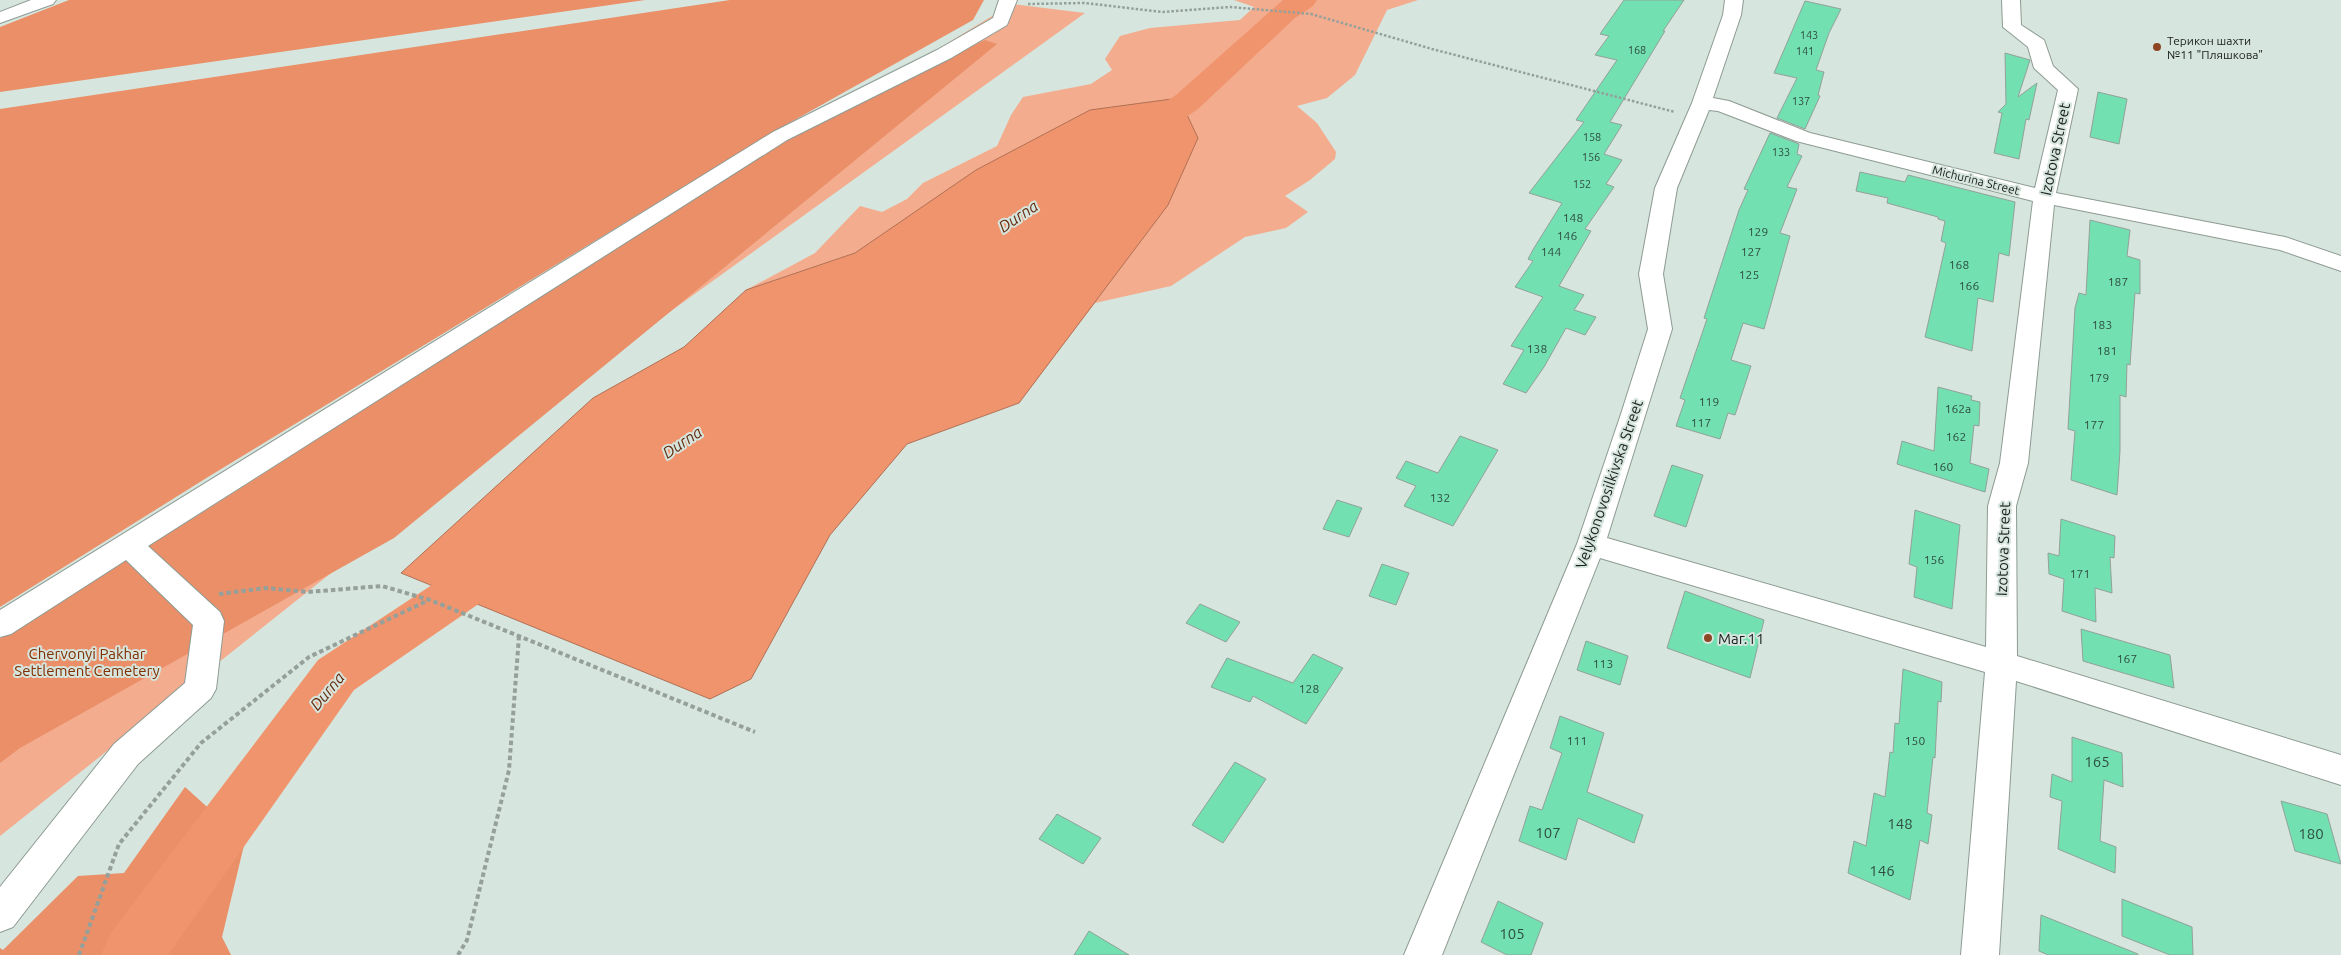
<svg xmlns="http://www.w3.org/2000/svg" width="2341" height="955" font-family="Ubuntu,sans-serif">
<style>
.green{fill:#f4ac8e}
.forest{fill:#ea8f68}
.water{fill:#f0946d;stroke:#b07155}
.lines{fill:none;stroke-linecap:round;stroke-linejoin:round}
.river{fill:#f0946d;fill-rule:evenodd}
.building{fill:#72e0b1;stroke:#92a199}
.minor-casing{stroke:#8d9b93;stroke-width:2}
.path-far1{stroke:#95a09a;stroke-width:2.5;stroke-dasharray:2.5 2;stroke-linecap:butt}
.path{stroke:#95a09a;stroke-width:4;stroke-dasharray:4.5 3;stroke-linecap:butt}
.minor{fill:#fff;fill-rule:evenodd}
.poi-dot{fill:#8d4524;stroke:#d6e5dd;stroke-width:2}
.labels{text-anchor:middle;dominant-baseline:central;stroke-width:4;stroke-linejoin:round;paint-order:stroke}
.far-number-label{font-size:11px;fill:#2f4e41}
.far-poi-label{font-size:12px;fill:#191e1c;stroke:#d6e5dd;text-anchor:start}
.far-street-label{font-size:12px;fill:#191e1c;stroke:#d6e5dd}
.number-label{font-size:12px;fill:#2f4e41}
.street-label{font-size:15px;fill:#191e1c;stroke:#d6e5dd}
.poi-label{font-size:15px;fill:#191e1c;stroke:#d6e5dd;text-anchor:start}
.park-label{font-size:15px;fill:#7f2e00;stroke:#d6e5dd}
.near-number-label{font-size:15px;fill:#2f4e41}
.water-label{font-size:16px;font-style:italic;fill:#652c10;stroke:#d6e5dd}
</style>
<rect width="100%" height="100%" fill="#d6e5dd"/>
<g class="green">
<path d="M1234,0H1418L1387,10L1355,75L1327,98L1297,106L1317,123L1336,152L1335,159L1310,180L1285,196L1308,212L1286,228L1245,237L1171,286L1095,303L1019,403L855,253L746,290L815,253L860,206L882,212L907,199L923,183L997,146L1011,115L1023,97L1091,84L1112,70L1105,59L1120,36L1150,28L1240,20L1254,7Z"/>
<path d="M1012,4L1085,13L564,388L0,836V618Z"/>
</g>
<g class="forest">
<path d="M69,0H645L0,92V27Z"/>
<path d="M730,0H984L973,20L775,131L208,477L0,607V109Z"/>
<path d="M985,40L997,44L394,538L20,748L0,763V639L227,497L789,136Z"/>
<path d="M185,787L245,841L222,937L231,955H0V948L3,950L78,876L124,873Z"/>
</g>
<path class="water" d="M1179,98L1198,138L1168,205L1019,403L907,444L830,535L751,679L710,699L401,573L593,398L684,347L746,290L855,253L976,170L1090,110Z"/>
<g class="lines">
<g class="river">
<path d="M1283,0H1317L1313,6L1295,18L1198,109L1142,147L1130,150L1118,147L1113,140L1118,133L1176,95Z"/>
<path d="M505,543L522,548L529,561L522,574L354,690L168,955H101L110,934L318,660L488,548Z"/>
</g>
</g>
<g class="building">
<path d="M1624,0H1684L1663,31H1665L1610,122L1622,125L1604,154L1622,160L1606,184L1614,187L1585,229L1591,231L1559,286L1584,295L1574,310L1596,317L1585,335L1566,328L1544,367L1526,393L1503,384L1524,350L1511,346L1543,297L1515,287L1533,261L1528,259L1534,248L1562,203L1529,193L1584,122L1576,120L1617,60L1595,55L1609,36L1600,34Z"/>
<path d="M1805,1L1841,9L1829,33L1816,70L1824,72L1818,95L1820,96L1805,129L1777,118L1797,78L1774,73Z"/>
<path d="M2005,53L2030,60L2018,97L2037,83L2029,120L2026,119L2019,159L1994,153L2002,113L1998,112L2006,104Z"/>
<path d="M2098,92L2127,99L2119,144L2090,137Z"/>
<path d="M1770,133L1799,144L1797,154L1802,156L1787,187L1797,189L1780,233L1790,236L1764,329L1743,323L1731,360L1751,366L1735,415L1728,413L1720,439L1676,426L1685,400L1680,398L1707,319L1704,318L1739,210L1748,190L1744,189Z"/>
<path d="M1860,172L1905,182L1908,175L2015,202L2009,256L1999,253L1993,302L1978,298L1972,351L1925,337L1946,243L1941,241L1945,221L1938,219V217L1887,203L1888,198L1856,191Z"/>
<path d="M2090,220L2130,230L2127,256L2140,260V294L2135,293L2130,365L2127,364L2126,397L2120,395V451L2117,495L2071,480L2075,431L2068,429L2075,308L2079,293L2086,295Z"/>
<path d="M1938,387L1972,396L1971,400L1980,402L1979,426L1974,425L1970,463L1989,469L1985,492L1897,464L1902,441L1934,451Z"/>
<path d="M1460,436L1498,450L1453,526L1404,506L1416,486L1396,478L1406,461L1438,473Z"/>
<path d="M1672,465L1703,475L1686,527L1654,516Z"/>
<path d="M1337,500L1362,508L1349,537L1323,529Z"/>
<path d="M1915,510L1960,525L1952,609L1914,597L1917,567L1909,564Z"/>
<path d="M2061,519L2115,536L2114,558L2110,557L2112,593L2095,588L2096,622L2062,611L2064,579L2049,574L2048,553L2059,556Z"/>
<path d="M1382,564L1409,573L1396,605L1369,596Z"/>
<path d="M1685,591L1764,620L1750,678L1667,648Z"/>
<path d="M1200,604L1240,622L1226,642L1186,623Z"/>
<path d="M2081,629L2170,655L2174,688L2083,661Z"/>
<path d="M1586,641L1628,656L1620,685L1577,670Z"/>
<path d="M1313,654L1343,668L1306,724L1253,696L1250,702L1211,687L1227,658L1293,683Z"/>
<path d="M1903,669L1942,682L1941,702L1938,701L1935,758L1933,757L1927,813L1932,815L1928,844L1920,840L1910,900L1848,873L1854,841L1866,846L1874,793L1885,797L1890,752L1893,753L1895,723L1899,724Z"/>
<path d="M1560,716L1604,733L1587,792L1643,815L1634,843L1578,818L1566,860L1519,841L1530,806L1542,810L1562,753L1550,748Z"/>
<path d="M2072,737L2122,753L2123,787L2104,780L2100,841L2116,847L2115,873L2058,849L2062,801L2050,797L2052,774L2072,782Z"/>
<path d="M1235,762L1266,779L1223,843L1192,825Z"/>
<path d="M2281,801L2327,814L2341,864L2295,851Z"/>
<path d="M1057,814L1101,838L1083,864L1039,839Z"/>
<path d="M2122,899L2192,927L2193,955H2170L2122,936Z"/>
<path d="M1498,901L1543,923L1531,955H1507L1481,942Z"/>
<path d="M2041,915L2138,954V955H2048L2039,951Z"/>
<path d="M1089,931L1129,955H1074Z"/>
</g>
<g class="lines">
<g class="minor-casing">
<g id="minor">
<path d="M31,0H56L53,4L0,23V12Z"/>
<path d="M999,0H1017L1007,25L951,58L787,140L148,546L220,612L224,621L216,689L211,698L138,764L13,927L0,932V887L114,744L185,683L193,625L126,560L11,634L0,637V610L773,132L937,50L993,18Z"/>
<path d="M1725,0H1743L1741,15L1713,98L1729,101L1810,133L2035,188L2058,90L2034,68L2028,47L2003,27L2002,0H2020L2021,25L2044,40L2053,66L2078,89L2056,193L2285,237L2341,256V271L2280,250L2054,205L2028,463L2016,506L2017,656L2341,755V785L2016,681L1999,955H1961L1985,672L1600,558L1442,955H1404L1577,544L1621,414L1648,329L1639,274L1655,188L1692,103L1723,15ZM1709,110L1718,111L1796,141L2033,201L2000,463L1988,506L1986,647L1607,538L1672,329L1663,274L1677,188Z"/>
</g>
</g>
<path class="path-far1" d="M1028,4L1084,3L1163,12L1230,7L1311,14L1432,49L1675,112"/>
<g class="path">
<path d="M219,594L266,588L308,592L382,586L430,600L755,732"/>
<path d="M79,955L119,844L201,743L309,657L429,600"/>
<path d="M458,955L467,940L509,770L519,636"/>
</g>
<use href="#minor" class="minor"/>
</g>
<g class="poi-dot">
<circle cx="2157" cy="47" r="5"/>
<circle cx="1708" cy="638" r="5"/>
</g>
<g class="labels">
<g class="far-number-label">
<text x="1809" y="35">143</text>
<text x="1637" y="50">168</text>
<text x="1805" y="51">141</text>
<text x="1801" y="101">137</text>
<text x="1592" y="137">158</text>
<text x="1781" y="152">133</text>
<text x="1591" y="157">156</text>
<text x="1582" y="184">152</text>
</g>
<g class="far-poi-label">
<text x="2167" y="40">Терикон шахти<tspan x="2167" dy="14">№11 "Пляшкова"</tspan></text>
</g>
<g class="far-street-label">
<text transform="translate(1976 180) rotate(14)">Michurina Street</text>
</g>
<g class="number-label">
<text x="1573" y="217">148</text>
<text x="1758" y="231">129</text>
<text x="1567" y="235">146</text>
<text x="1551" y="251">144</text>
<text x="1751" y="251">127</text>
<text x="1959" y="264">168</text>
<text x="1749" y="274">125</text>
<text x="2118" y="281">187</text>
<text x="1969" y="285">166</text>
<text x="2102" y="324">183</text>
<text x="1537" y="348">138</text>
<text x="2107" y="350">181</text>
<text x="2099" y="377">179</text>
<text x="1709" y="401">119</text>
<text x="1958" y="408">162а</text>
<text x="1701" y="422">117</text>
<text x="2094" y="424">177</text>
<text x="1956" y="436">162</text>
<text x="1943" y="466">160</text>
<text x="1440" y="497">132</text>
<text x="1934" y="559">156</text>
<text x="2080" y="573">171</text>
<text x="2127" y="658">167</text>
<text x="1603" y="663">113</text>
<text x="1309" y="688">128</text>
<text x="1577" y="740">111</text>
<text x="1915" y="740">150</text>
</g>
<g class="street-label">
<text transform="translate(2055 149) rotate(-78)">Izotova Street</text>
<text transform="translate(1609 484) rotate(-71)">Velykonovosilkivska Street</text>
<text transform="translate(2003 549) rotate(-88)">Izotova Street</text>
</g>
<g class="poi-label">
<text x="1718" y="638">Маг.11</text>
</g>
<g class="park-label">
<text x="87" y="653">Chervonyi Pakhar<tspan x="87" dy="17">Settlement Cemetery</tspan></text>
</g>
<g class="near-number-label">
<text x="2097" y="761">165</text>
<text x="1900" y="823">148</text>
<text x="1548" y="832">107</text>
<text x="2311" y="833">180</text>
<text x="1882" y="870">146</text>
<text x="1512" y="933">105</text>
</g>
<g class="water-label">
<text transform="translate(1018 216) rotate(-34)">Durna</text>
<text transform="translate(682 442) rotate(-34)">Durna</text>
<text transform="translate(327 691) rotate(-50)">Durna</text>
</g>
</g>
</svg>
